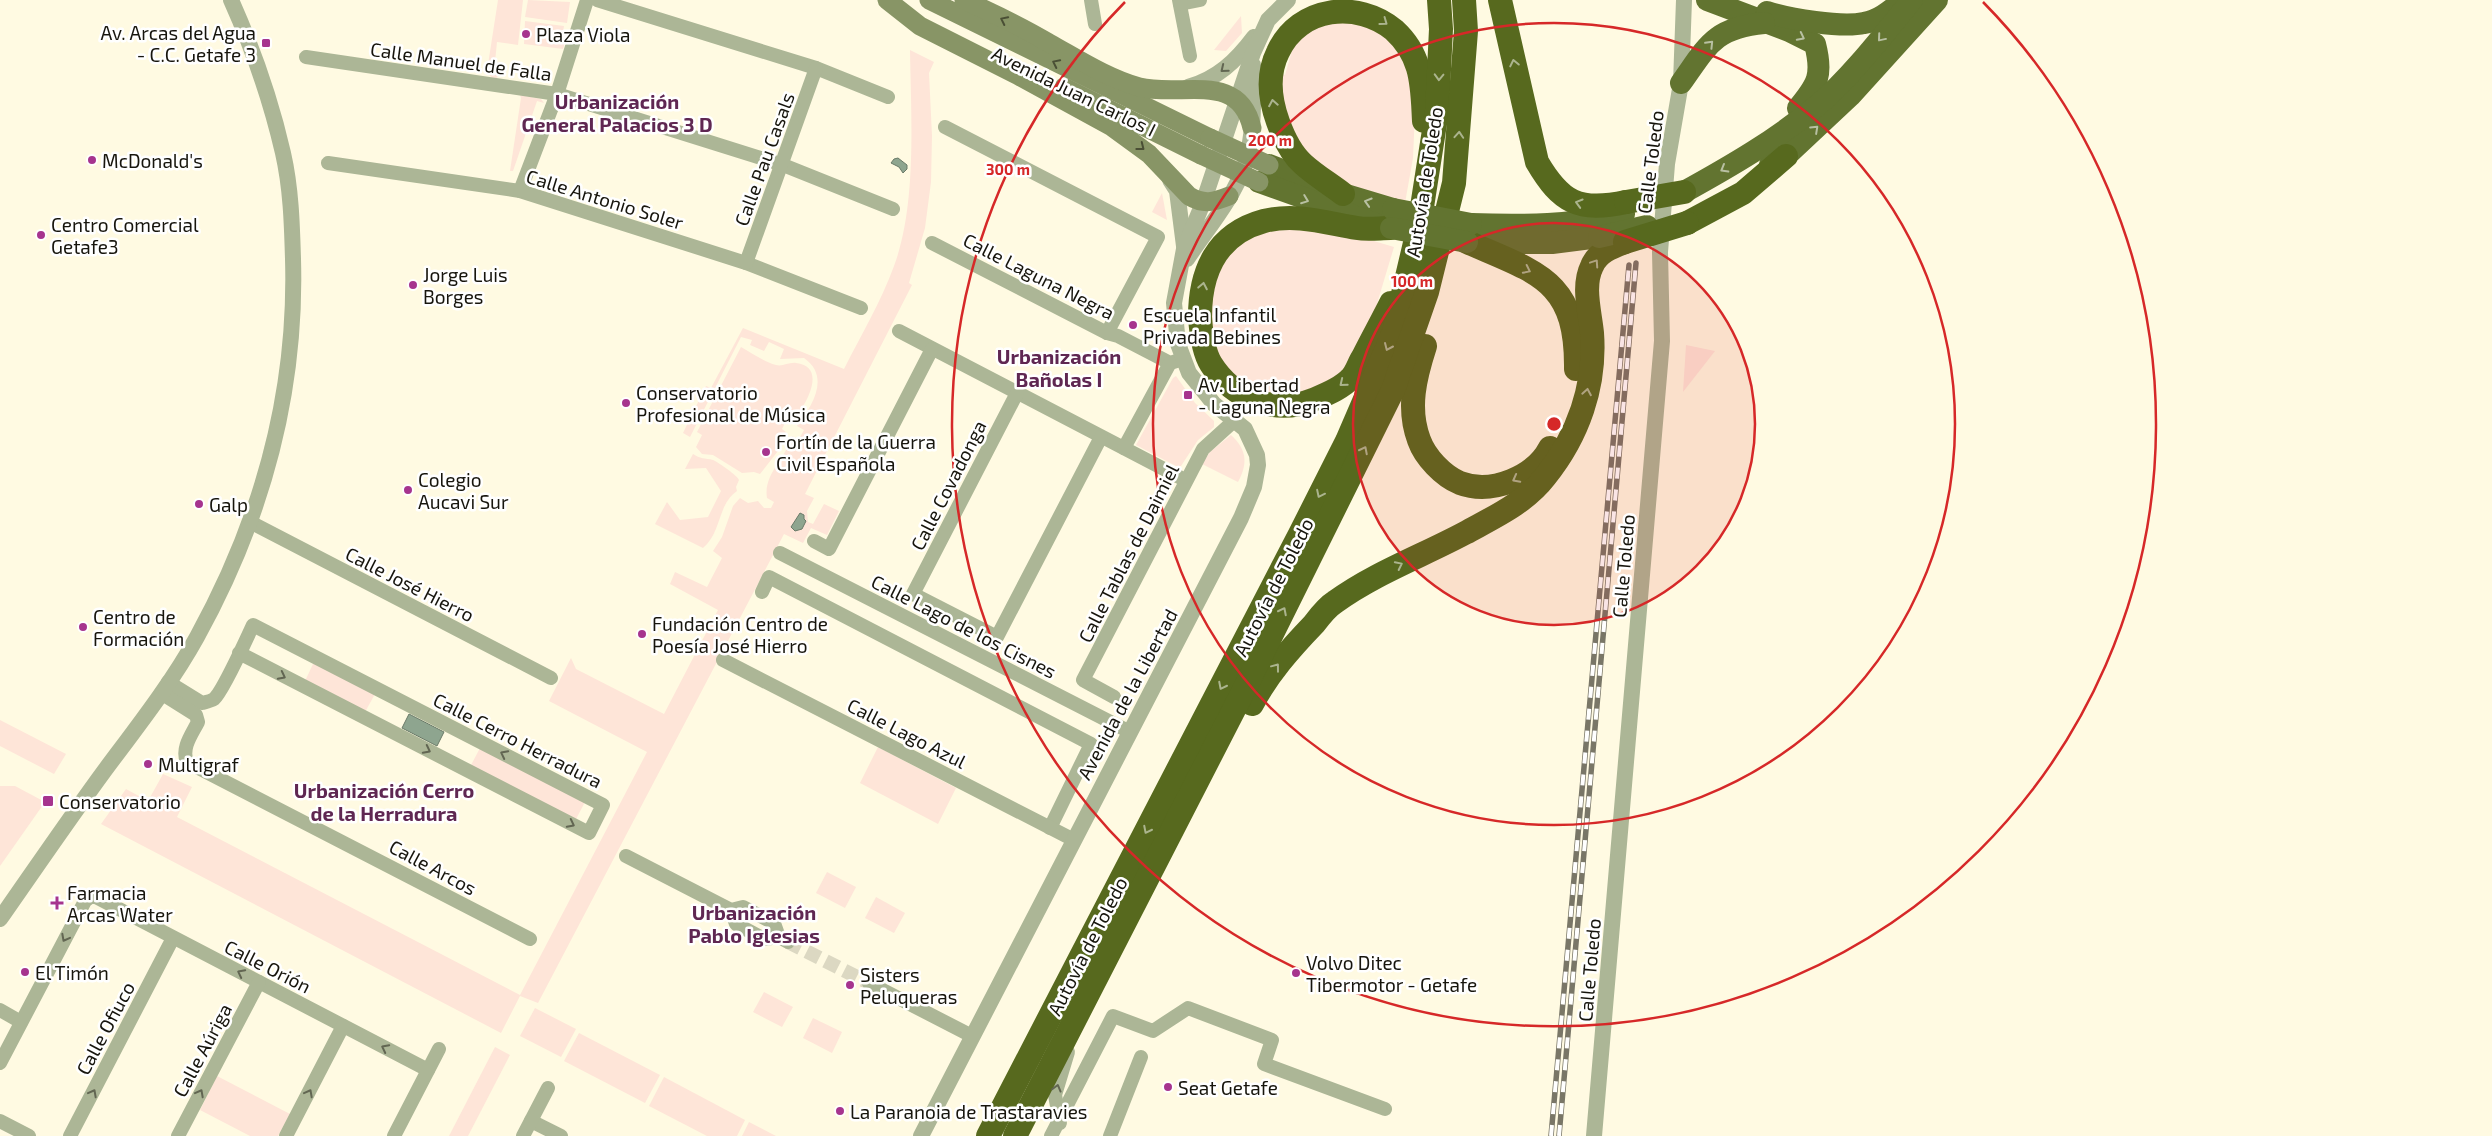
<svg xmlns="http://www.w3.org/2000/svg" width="2492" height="1136" font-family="'Exo 2',sans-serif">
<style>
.green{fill:#fee5d8}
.water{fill:#8ea58f;stroke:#6a7a68}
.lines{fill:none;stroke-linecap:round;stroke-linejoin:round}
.minor-tunnel{stroke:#dcd8c2;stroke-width:14;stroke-dasharray:14 7;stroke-linecap:butt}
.minor{stroke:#acb696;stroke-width:14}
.tertiary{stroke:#acb696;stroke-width:16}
.secondary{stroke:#889566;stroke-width:19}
.trunk{stroke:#627430;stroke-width:22}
.motorway{stroke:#57691e;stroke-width:24}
.rail-casing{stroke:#797667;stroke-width:5.5}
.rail{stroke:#fff;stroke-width:4;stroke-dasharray:11;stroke-linecap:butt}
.secondary-bridge{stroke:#889566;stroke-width:19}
.trunk-bridge{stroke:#627430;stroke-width:22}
.motorway-bridge{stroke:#57691e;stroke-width:24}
.oneway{stroke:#4a4f35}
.oneway2{stroke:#abb48e}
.oneway3{stroke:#b8c0a2}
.oneway4{stroke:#626652}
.ring{fill:none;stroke:#d62828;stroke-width:2.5}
.poi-dot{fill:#a6348e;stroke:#fff;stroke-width:2}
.labels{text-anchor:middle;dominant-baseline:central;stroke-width:5;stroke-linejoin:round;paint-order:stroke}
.poi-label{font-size:19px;fill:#17150d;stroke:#fff;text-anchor:start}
.street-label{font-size:19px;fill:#17150d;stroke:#fff}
.neighbourhood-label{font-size:20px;font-weight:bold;fill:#5f2752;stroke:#fff}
.centre{fill:#d62828;stroke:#fff;stroke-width:2.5}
.ring-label{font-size:15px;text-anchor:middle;font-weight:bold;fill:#d62828;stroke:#fff;stroke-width:5;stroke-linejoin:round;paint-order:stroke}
</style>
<rect width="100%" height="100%" fill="#fffae2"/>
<g class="green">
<path d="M498,0H523L518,45L497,42L494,72L498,73L497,79L492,78L487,71Z"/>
<path d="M528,0L570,2L567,23L525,17Z"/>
<path d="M1241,16L1242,33L1226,51L1214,50Z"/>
<path d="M1370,19L1405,57L1415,112L1413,158L1405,203L1342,183L1314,163L1285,122L1280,73L1285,75L1291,54L1286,53L1307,26Z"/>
<path d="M525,21L564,26L562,38L566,40L563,49L524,44Z"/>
<path d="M910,50L934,62L929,73L932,136L931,182L925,228L909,283L912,285L805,494L814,498L807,511L808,522L813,524L824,504L839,511L827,535L811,528L803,543L784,534L538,1003L520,996L501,1033L101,824L126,789L148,801L163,774L192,787L177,817L520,995L647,752L549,701L571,658L576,669L664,714L718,610L670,584L675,572L707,587L722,558L713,551L722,537L733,506L740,498L748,503L758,501L764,508H771L774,502L767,498C763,474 786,459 792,436L799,439L804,430L797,426C812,406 831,377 804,358L780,359L784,349L769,342L764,351L750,345L752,340L741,337L690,437L683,433L706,386L711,388L743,328L844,369C861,335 881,302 894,266C917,205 911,116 910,50Z"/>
<path d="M520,95L541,99L544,103L537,101L513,171H510L521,98Z"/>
<path d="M1162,193L1167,220L1152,212Z"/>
<path d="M1327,227L1394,247L1370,327L1342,375L1301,397L1253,391L1222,367L1208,322L1219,262L1255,231Z"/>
<path d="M1686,345L1715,351L1683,392Z"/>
<path d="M741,347C752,353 764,362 776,365C782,367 789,362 796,363C830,367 803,410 791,423L786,421L782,429L786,432L778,451L760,474L754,472L742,473L713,455L702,454L696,447L702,435L697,432Z"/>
<path d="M1176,376L1195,403L1214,421V427L1198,440L1181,466H1176L1136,445L1173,378Z"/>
<path d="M1231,435C1247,450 1248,463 1238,482L1202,464L1210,452Z"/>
<path d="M693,454C700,459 705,458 713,460C718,462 738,476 739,480L736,487L737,491C717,505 722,532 703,548L655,524L667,502L680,520L708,517L721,491L706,468L685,469Z"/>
<path d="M314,662L375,694L365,712L305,681Z"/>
<path d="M0,720L66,754L54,774L0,746Z"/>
<path d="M878,747L956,788L938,824L860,783Z"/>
<path d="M480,748L585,802L575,821L470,767Z"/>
<path d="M0,786H15L45,802L0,866Z"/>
<path d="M827,872L856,887L845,908L816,893Z"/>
<path d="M876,897L905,913L894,933L865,918Z"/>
<path d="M764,992L793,1007L782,1027L753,1012Z"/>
<path d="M535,1008L576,1029L561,1057L520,1036Z"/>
<path d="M813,1018L842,1032L832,1053L803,1038Z"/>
<path d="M579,1033L660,1075L645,1103L564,1061Z"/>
<path d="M495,1047L510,1055L468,1136H449Z"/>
<path d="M217,1076L290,1114L278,1136H250L200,1110Z"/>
<path d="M664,1077L745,1120L737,1136H707L649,1106Z"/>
<path d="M749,1122L776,1136H742Z"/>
</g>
<g class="water">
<path d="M898,158L907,165V169L903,173L899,167L891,163L894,159Z"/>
<path d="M800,513L804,515V519L806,521L802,529L795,531L791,527Z"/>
<path d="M409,714L444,732L437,746L402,728Z"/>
</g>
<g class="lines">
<path class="minor-tunnel" d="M788,942L869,983"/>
<g class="minor">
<path d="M597,0L816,68L888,97"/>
<path d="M1091,0L1095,24"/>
<path d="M1179,0L1190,56"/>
<path d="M1180,4L1200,0"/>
<path d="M306,57L557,94L783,165L893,209"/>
<path d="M945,127L1158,237L1107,333"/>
<path d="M328,163L520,191L746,263L861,308"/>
<path d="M520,191L557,94L587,0"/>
<path d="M932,243L1107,333L1118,336L1170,363L1183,359"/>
<path d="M746,263L816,68"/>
<path d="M899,331L1185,480"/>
<path d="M1017,393L913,594L997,637L1101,437"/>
<path d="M1124,448L1170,363"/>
<path d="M252,523L551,678"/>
<path d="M814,541L829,549L932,349"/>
<path d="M780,553L1130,732"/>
<path d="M762,592L769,577L1091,744L1050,828"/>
<path d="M723,660L1074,840"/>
<path d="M168,682L202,703C206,702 211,701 214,699C223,691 246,640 253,625L603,805L589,833L239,653"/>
<path d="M161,693L196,715L198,722C192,734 181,748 187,762L530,939"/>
<path d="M1114,697L1083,680L1203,449L1235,420"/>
<path d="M626,856L731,910L743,907L774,923L779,937"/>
<path d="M731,910L736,924L764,939L779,937L788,942"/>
<path d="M869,983L972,1036"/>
<path d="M0,1010L21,1022"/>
<path d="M0,1063L85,901L90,897H96L428,1070"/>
<path d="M0,1121L29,1136"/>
<path d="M531,1121L561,1136"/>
<path d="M1060,1123L1055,1095L1068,1052"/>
<path d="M70,1136L173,938"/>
<path d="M178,1136L259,982"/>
<path d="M286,1136L343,1026"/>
<path d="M394,1136L439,1049"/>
<path d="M523,1136L548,1088"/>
<path d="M1051,1136L1113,1016L1153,1031L1188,1008L1272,1040L1264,1064L1385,1109"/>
<path d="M1110,1136L1141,1057"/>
</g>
<g class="tertiary">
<path d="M1188,87C1217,79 1236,61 1254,37"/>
<path d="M1170,180L1177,191L1184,246"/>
<path d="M1187,259C1207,229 1234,198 1245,164C1255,132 1253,98 1253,65"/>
<path d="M0,919C35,869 69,819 105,770C137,727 171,684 197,637C262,519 297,394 293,259C292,224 291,188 283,153C271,101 253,49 231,0"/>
<path d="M921,1136L1241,518L1254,487L1258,465L1257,455L1245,429L1214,404L1189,373L1178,344L1174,303L1184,249L1203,203L1253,53L1268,20L1288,0"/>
<path d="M1594,1136L1662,341L1660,252L1667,164L1681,83L1684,0"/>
</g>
<g class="secondary">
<path d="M887,0L920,26L1017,75L1112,127L1149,154L1189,196C1204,205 1214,202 1229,196"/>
<path d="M929,0L1210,138"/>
<path d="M964,0C993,13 1022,27 1049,43C1078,59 1107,78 1139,87C1181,98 1239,70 1252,128"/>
<path d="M1064,87L1201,155"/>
</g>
<g class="trunk">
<path d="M1707,0L1789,31L1815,44C1823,75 1818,84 1798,108"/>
<path d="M1767,12C1789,19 1841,28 1864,23C1878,21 1890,11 1901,2"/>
<path d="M1681,83C1708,45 1714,28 1764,23"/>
<path d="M1269,165L1343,194L1393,209"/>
<path d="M1770,165L1786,156L1850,96L1937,0"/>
<path d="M1259,182L1374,223"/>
<path d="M1684,192C1731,166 1776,140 1818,105C1851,77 1884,34 1912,0"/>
<path d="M1471,224C1526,226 1570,225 1624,214"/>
<path d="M1470,243H1552L1599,237"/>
</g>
<g class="motorway">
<path d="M1500,0L1537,162C1561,203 1579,212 1626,202"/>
<path d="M1343,194C1330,184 1315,175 1303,164C1292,154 1283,136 1278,122C1270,100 1267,74 1278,52C1299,6 1358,0 1394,30C1405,40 1414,54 1418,68C1423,85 1423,103 1424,121"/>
<path d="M1687,223L1743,193L1786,156"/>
<path d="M1391,228C1380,228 1368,230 1357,228C1326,223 1296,213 1264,221C1216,234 1200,272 1200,317C1201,332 1203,351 1211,364C1233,399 1275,415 1313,400C1327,394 1342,388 1352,377C1357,371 1359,363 1363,357C1372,339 1382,321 1391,303"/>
<path d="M1467,242C1538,273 1577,280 1576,369"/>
<path d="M1425,346C1415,377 1407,408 1419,440C1425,457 1443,476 1460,483C1492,495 1535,477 1550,448"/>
<path d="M1252,704C1268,674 1290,649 1314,624C1320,616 1327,607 1335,602C1375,573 1422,556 1465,533C1494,517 1525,503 1545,477C1578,436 1596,386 1592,333C1590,312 1582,286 1592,266C1598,252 1612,247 1625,242"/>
<path d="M988,1136L1300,534L1347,441L1394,332L1419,226L1437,111L1441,29L1439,0"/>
<path d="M1015,1136L1245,688L1393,390L1427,292L1454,183L1466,31L1464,0"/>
</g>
<g class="rail-casing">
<g id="rail">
<path d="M1551,1136L1629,265"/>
<path d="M1559,1136L1636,263"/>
</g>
</g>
<use href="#rail" class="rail"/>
<g class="secondary-bridge">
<path d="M1210,138L1269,165"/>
<path d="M1201,155L1259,182"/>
</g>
<g class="trunk-bridge">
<path d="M1393,209L1471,224"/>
<path d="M1391,228L1467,242"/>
<path d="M1599,237L1647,226"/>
</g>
<g class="motorway-bridge">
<path d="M1626,202L1684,192"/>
<path d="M1625,242L1687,223"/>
</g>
</g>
<defs><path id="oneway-chevron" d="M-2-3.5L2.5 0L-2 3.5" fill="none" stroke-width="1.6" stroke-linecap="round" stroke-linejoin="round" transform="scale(1.25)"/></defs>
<g class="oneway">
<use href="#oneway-chevron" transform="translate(1004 20) rotate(-154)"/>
<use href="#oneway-chevron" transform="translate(1056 63) rotate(-154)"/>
<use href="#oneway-chevron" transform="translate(1141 147) rotate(38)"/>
</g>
<g class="oneway2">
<use href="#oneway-chevron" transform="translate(1384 22) rotate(36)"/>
<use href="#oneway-chevron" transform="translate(1514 63) rotate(-102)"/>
<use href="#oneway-chevron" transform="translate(1439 77) rotate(92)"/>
<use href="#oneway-chevron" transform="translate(1273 103) rotate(-100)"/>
<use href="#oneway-chevron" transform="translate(1459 135) rotate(-86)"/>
<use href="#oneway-chevron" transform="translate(1579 203) rotate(-164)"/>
<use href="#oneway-chevron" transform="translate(1595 263) rotate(-56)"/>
<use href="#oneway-chevron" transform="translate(1527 270) rotate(26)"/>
<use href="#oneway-chevron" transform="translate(1203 286) rotate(-79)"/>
<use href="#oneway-chevron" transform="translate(1388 347) rotate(114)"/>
<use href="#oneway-chevron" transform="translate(1343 383) rotate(141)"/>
<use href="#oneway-chevron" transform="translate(1587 392) rotate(-80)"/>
<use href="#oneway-chevron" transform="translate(1364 450) rotate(-63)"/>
<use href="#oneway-chevron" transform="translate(1516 479) rotate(152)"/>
<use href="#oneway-chevron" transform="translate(1320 494) rotate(116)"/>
<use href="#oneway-chevron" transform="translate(1399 565) rotate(-26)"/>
<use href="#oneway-chevron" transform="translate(1283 611) rotate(-63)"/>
<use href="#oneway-chevron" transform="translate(1276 667) rotate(-53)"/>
<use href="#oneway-chevron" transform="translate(1222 686) rotate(117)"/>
<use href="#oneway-chevron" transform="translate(1147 830) rotate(117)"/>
</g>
<g class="oneway3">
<use href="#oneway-chevron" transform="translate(1801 37) rotate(27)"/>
<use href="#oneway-chevron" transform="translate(1881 38) rotate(130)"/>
<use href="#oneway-chevron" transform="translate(1710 44) rotate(-46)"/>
<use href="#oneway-chevron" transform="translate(1815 129) rotate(-43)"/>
<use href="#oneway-chevron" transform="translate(1724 169) rotate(150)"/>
<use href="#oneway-chevron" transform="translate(1305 200) rotate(21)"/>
<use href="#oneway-chevron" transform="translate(1368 202) rotate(-163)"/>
</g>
<g class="oneway4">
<use href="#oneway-chevron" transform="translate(1224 69) rotate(141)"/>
<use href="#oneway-chevron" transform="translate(282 676) rotate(27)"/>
<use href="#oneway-chevron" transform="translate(427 750) rotate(27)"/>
<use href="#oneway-chevron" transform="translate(504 754) rotate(-153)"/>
<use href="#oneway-chevron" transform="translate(571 824) rotate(27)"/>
<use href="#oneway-chevron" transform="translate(65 938) rotate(118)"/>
<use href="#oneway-chevron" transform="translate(241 973) rotate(-153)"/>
<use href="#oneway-chevron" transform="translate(385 1048) rotate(-153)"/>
<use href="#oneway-chevron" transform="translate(1057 1088) rotate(-75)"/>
<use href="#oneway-chevron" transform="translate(93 1093) rotate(-62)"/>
<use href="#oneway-chevron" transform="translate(200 1093) rotate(-62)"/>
<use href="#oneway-chevron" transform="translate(309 1093) rotate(-62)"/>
</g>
<circle cx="1554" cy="424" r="201" fill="#d62828" fill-opacity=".12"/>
<g class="ring">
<circle cx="1554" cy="424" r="201"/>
<circle cx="1554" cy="424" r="401"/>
<path d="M1983 2A602 602 0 1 1 1125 2"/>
</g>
<g class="poi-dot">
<circle cx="526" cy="34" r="5"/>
<rect x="261" y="38" width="10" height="10" rx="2.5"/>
<circle cx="92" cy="160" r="5"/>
<circle cx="41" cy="235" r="5"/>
<circle cx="413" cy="285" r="5"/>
<circle cx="1133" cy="325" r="5"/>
<rect x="1183" y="390" width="10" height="10" rx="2.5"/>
<circle cx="626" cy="403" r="5"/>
<circle cx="766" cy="452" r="5"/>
<circle cx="408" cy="490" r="5"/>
<circle cx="199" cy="504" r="5"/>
<circle cx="83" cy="627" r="5"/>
<circle cx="642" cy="634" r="5"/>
<circle cx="148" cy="764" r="5"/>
<rect x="42" y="795" width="12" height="12" rx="2.5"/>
<path d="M54.5 895.5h5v5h5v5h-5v5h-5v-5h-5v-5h5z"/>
<circle cx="25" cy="972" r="5"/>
<circle cx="1296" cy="973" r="5"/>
<circle cx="850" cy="985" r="5"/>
<circle cx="1168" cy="1087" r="5"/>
<circle cx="840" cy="1111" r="5"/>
</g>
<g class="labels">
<g class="poi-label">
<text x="256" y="32" text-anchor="end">Av. Arcas del Agua<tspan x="256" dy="22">- C.C. Getafe 3</tspan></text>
<text x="536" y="34">Plaza Viola</text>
<text x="102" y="160">McDonald's</text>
<text x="51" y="224">Centro Comercial<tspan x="51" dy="22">Getafe3</tspan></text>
<text x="423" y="274">Jorge Luis<tspan x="423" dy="22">Borges</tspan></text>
<text x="1143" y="314">Escuela Infantil<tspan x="1143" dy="22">Privada Bebines</tspan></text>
<text x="1198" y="384">Av. Libertad<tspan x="1198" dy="22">- Laguna Negra</tspan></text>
<text x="636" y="392">Conservatorio<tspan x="636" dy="22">Profesional de Música</tspan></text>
<text x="776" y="441">Fortín de la Guerra<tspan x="776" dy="22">Civil Española</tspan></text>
<text x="418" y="479">Colegio<tspan x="418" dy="22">Aucavi Sur</tspan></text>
<text x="209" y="504">Galp</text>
<text x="93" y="616">Centro de<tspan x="93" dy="22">Formación</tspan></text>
<text x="652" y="623">Fundación Centro de<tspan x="652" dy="22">Poesía José Hierro</tspan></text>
<text x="158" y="764">Multigraf</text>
<text x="59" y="801">Conservatorio</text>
<text x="67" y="892">Farmacia<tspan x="67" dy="22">Arcas Water</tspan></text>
<text x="1306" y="962">Volvo Ditec<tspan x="1306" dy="22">Tibermotor - Getafe</tspan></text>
<text x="35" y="972">El Timón</text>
<text x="860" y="974">Sisters<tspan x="860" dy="22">Peluqueras</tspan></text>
<text x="1178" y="1087">Seat Getafe</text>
<text x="850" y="1111">La Paranoia de Trastaravies</text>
</g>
<g class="street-label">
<text transform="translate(461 61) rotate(8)">Calle Manuel de Falla</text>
<text transform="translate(1074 91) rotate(26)">Avenida Juan Carlos I</text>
<text transform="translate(764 159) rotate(-70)">Calle Pau Casals</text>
<text transform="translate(1650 162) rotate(-83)">Calle Toledo</text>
<text transform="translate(1424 182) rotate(-81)">Autovía de Toledo</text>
<text transform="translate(605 199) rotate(17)">Calle Antonio Soler</text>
<text transform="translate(1039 276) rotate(27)">Calle Laguna Negra</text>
<text transform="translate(948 485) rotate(-63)">Calle Covadonga</text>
<text transform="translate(1128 553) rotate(-63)">Calle Tablas de Daimiel</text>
<text transform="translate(1623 566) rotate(-85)">Calle Toledo</text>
<text transform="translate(410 584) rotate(27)">Calle José Hierro</text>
<text transform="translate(1273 587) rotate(-63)">Autovía de Toledo</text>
<text transform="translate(964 626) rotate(27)">Calle Lago de los Cisnes</text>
<text transform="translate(1127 694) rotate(-62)">Avenida de la Libertad</text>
<text transform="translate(907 733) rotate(27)">Calle Lago Azul</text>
<text transform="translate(518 740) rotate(27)">Calle Cerro Herradura</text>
<text transform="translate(433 867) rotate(28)">Calle Arcos</text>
<text transform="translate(1087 946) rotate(-63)">Autovía de Toledo</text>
<text transform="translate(268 966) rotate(27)">Calle Orión</text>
<text transform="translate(1589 970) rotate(-85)">Calle Toledo</text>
<text transform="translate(105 1028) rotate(-62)">Calle Ofiuco</text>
<text transform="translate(202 1050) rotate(-62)">Calle Aúriga</text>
</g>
<g class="neighbourhood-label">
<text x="617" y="101">Urbanización<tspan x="617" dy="23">General Palacios 3 D</tspan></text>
<text x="1059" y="356">Urbanización<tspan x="1059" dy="23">Bañolas I</tspan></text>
<text x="384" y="790">Urbanización Cerro<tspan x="384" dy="23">de la Herradura</tspan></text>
<text x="754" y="912">Urbanización<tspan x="754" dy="23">Pablo Iglesias</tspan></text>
</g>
</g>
<circle cx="1554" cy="424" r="8" class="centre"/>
<g class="ring-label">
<text x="1270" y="146">200 m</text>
<text x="1008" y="175">300 m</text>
<text x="1412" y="287">100 m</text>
</g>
</svg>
